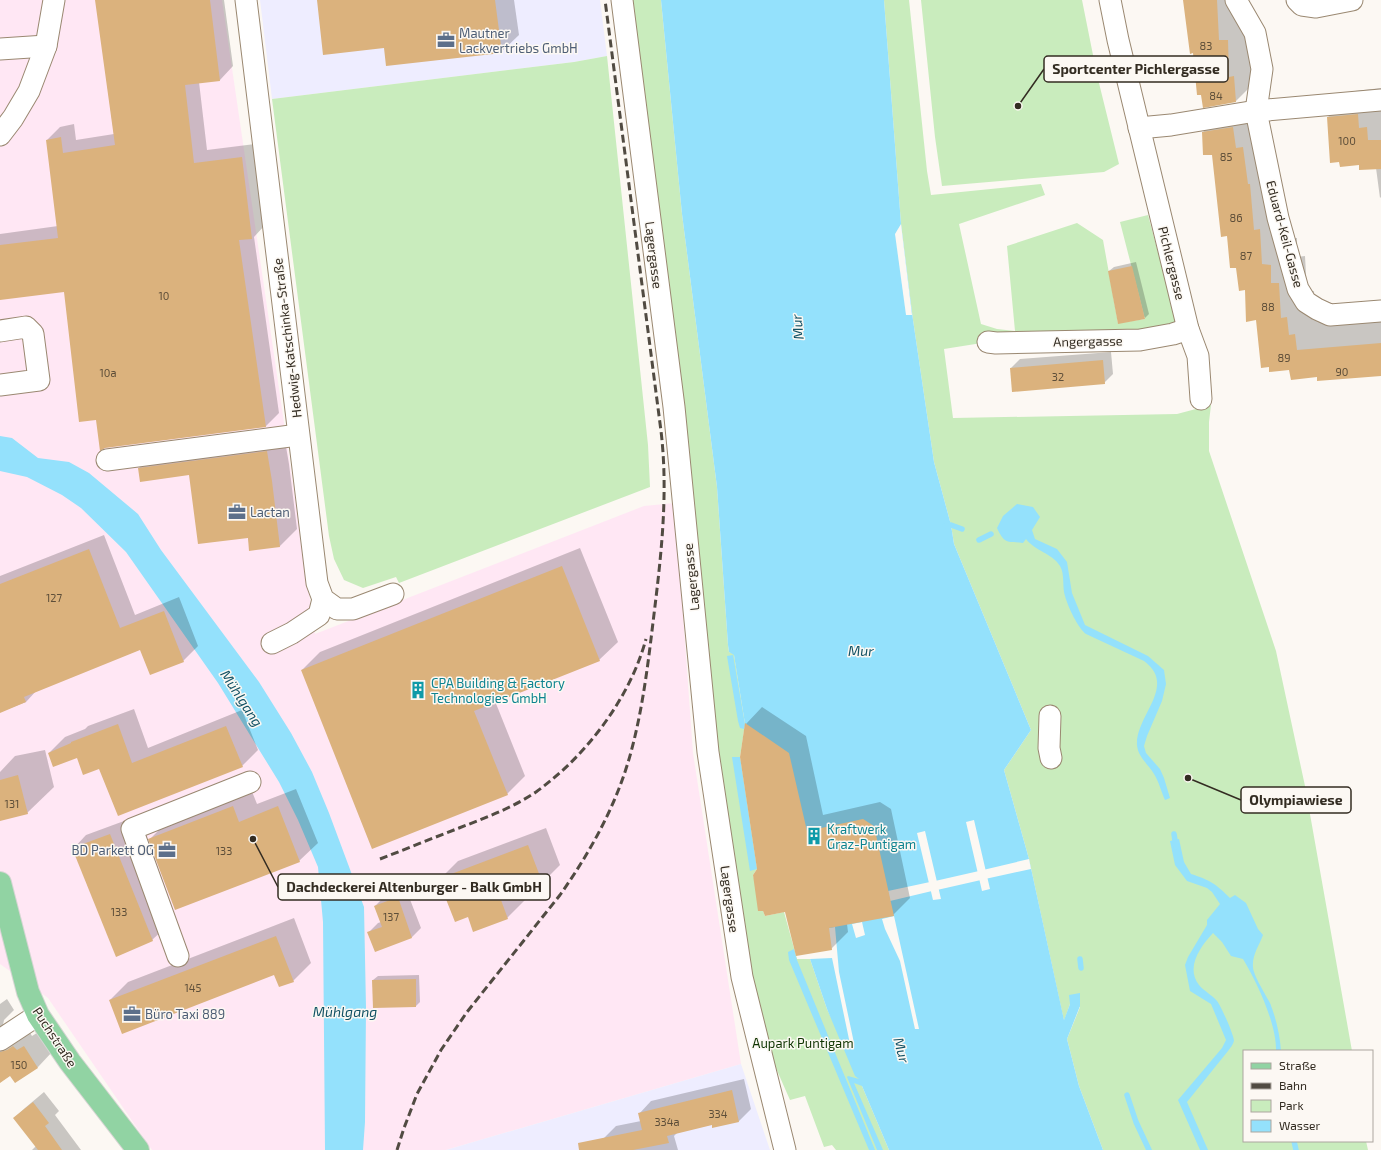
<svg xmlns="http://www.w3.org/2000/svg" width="1381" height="1150" font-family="'Exo 2',sans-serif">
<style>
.commercial{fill:#ffe7f4}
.industrial{fill:#eeedff}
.green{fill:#c9ecbd}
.water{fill:#94e1fc;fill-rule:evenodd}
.pier{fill:#fcf8f3}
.shadow{fill:#0003}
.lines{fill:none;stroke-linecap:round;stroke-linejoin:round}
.stream{stroke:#94e1fc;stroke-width:5.5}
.building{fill:#dbb27d}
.minor-casing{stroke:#9a8871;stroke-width:23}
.major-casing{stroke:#d6d5d3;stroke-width:24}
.minor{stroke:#fff;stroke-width:21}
.major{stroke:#91d3a3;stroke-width:22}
.rail{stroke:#514b42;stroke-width:3;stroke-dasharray:8 4;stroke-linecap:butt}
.labels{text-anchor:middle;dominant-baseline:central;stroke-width:3;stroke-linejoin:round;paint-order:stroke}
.number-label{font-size:11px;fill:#5d4e39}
.service-label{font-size:13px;fill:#4e5e75;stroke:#fcf8f3;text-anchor:start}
.street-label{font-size:13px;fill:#332c22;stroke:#fcf8f3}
.culture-label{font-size:13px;fill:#0d838f;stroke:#fcf8f3;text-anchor:start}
.park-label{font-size:13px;fill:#0e3400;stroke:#fcf8f3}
.water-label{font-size:14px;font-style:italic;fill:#125265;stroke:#fcf8f3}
.leader{fill:none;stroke:#332c22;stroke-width:1.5}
.callout-dot{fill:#332c22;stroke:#fcf8f3;stroke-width:1.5}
.callout{fill:#fcf8f3;stroke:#332c22;stroke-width:1.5}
.callout-label{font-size:14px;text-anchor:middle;font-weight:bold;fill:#332c22}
</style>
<rect width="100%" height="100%" fill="#fcf8f3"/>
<path class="commercial" d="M0,0H222L315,634L644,506L675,503L693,753L741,1064L446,1150H152L48,998L0,964Z"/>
<g class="industrial">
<path d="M260,0H600L607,56L574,62L272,99Z"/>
<path d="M741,1064L770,1150H446Z"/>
</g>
<g class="green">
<path d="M630,0H661L682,214L717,487L728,645L729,652L734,654L745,724L740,757L757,869L753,875L763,911L765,916L784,912L797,959H810L827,1009L861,1081L862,1086L889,1150H836L832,1145L824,1147L805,1096L790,1100L768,1050L750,974L713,709Z"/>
<path d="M884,0H909L927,171L931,195L1041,184L1045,195L959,224L981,324L997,329L1015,331L1007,246L1077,223L1103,240L1118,323L1145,319L1120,222L1148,215L1177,323L1188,329L988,342L944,349L953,418L1177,414L1211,405L1209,422V451L1276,651L1305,786L1352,1051H1244V1141H1366L1368,1150H1103L1079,1086L1067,1039L1080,1007L1070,1004L1064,1021L1029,859L1004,770L1031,730L954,544L951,525L934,462L913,320L901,224Z"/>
<path d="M921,0H1082L1097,75L1119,164L1104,172L942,186L935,137Z"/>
<path d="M607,56L648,445L650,487L399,583L396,577L363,588L344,580L334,559L329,536L272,99L574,62Z"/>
</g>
<g class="water">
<path d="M661,0H884L901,224L913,320L934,462L951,525L954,544L1031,730L1004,770L1029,859L1064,1020L1070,1004L1069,995L1080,993V1006L1067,1039L1079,1086L1103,1150H889L862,1086L854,1083L883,1150H877L847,1077L848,1076L859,1079L855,1076L827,1009L810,959L832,958L850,1044L854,1043L839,972L835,927L829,928L745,724L734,655L729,652L728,645L717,487L682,214ZM974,820L990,889L982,891L966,822ZM925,831L941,899L933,900L917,833ZM894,916L919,1029H915L900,961L885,929L882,919ZM862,922L865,935L856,938L852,924Z"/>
<path d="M0,436L12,438L38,458L69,462L89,473L138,514L161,550L259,682L291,733L312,772L329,813L364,907L366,1008L365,1122L363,1150H325L323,922L318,867L298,820L279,782L218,683L126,552L81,508L62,495L27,477L0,471Z"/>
<path d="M1017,504L1033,507L1040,517L1032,530L1035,539L1057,549L1067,562L1072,593L1085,625L1148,656L1164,670L1166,684L1162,701L1147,736L1144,746L1146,753L1160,769L1164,778L1170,798L1165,800C1161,791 1159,782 1154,774C1148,764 1138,757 1137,745C1135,716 1178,686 1144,661L1086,634C1078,628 1068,607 1065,596C1062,587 1065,574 1060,566C1052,553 1035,551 1026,539L1023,543C1007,541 1005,545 997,528L1003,516Z"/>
<path d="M733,655L745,725L744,729L740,728L738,721L727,656Z"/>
<path d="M732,757H740L757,869L750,871Z"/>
<path d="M1179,839L1184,862L1191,874C1210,880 1216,884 1230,898L1235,895L1246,903L1258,929L1263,935C1259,946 1252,955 1253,967C1253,975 1266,995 1270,1003C1276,1018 1280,1035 1281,1051H1276C1277,1025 1257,982 1243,959L1231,956L1222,942L1213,933C1201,946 1185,967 1199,985C1204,991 1212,995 1217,1001C1221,1006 1234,1035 1234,1041C1233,1045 1230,1048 1228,1051L1187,1102L1208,1150H1200L1178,1100L1222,1048L1226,1040L1211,1004L1190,991L1185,965L1188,957L1207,925V920L1220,904L1212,892L1207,888L1187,881L1175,865L1170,841Z"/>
<path d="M794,949L797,960L875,1150H869L789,960L788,952Z"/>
</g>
<g class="pier">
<path d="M901,224L912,315H906L895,234Z"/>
<path d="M1029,859L1031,869L985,879L983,870Z"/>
<path d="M979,871L981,880L937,890L935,881Z"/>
<path d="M930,882L932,891L890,901L888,891Z"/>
</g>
<g class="shadow">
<path d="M96,0H224L233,66L220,80L199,82L207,150L255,144L265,225L254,237L279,413L266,426L105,447L97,419L64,290L0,299V234L58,226L47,140L60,127L74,124L76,140L114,134Z"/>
<path d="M318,0H514L519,35L501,52Z"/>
<path d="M1184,0H1245L1262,75L1236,101L1194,52Z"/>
<path d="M1381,88V197L1380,198L1376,168L1360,164L1328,117L1355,91Z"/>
<path d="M1230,106L1262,122L1269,121L1274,158H1277L1281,204L1286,203L1288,238H1297V257L1305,256L1307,292L1314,291L1315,309L1321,308L1323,324L1381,319V375L1318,376L1257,319L1237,266L1228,235L1213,154L1203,132Z"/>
<path d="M1136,262L1149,314L1145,318L1109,271L1114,267Z"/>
<path d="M1111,352L1113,374L1104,383L1011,368L1020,359Z"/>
<path d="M284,435L289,464L297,529L280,546L250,549L248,537L190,474L139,468L156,452Z"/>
<path d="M104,535L135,615L179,597L198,646L183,661L141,649L37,690L26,702L0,712V576Z"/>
<path d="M580,548L618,642L599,660L495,701L525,776L507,794L302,670L320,652Z"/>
<path d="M762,707L806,736L823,815L880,802L891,809L910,898L893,915L847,924L848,932L831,949L785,910L758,869L746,724Z"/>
<path d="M134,709L148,748L242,710L258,750L242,766L100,768L78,757L49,753L65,737L85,729L88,726Z"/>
<path d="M45,750L54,787L27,813L0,820V772L15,756Z"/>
<path d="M251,789L257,804L296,789L318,843L299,861L150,839L168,821Z"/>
<path d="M124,821L166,927L152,940L73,849L86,835Z"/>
<path d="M546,828L560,865L542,883L522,891L525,900L507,918L468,916L440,879L458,861Z"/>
<path d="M406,889L421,928L412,937L375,950L369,932L378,923L381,922L375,906L384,897Z"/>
<path d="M294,918L311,963L293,981L275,974L110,1000L128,982Z"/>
<path d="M419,975L420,1002L416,1006L373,980L378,976Z"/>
<path d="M7,999L14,1010L4,1020L3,1025L5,1031H29L32,1036L40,1031L53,1051L38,1067L15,1081L11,1075L0,1082V1004Z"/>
<path d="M744,1079L751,1109L739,1121L713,1124L678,1132L674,1136L678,1150H606L603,1139L616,1126L641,1121L639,1114L651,1101Z"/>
<path d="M44,1092L59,1111L55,1115L81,1150H32L36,1146L14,1118L25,1108Z"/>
</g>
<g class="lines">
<g class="stream">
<path d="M945,526L951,525L962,529"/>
<path d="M979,540L991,534"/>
<path d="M1174,834L1176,847"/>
<path d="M1080,959L1081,968"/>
<path d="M1127,1095L1136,1122L1149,1150"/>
<path d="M1294,1141L1296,1150"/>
</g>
</g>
<g class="building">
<path d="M95,0H210L220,81L185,85L194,163L242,157L252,239L239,240L266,427L105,448L100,451L96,420L79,422L64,292L0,300V245L58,238L46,140L61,137L63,153L115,145Z"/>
<path d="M317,0H495L502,53L386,66L384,48L323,55Z"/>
<path d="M1183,0H1217L1219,40H1228L1229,77L1234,76L1236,102L1203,108L1201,95H1197L1193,53L1190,54Z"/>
<path d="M1358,114L1359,128L1367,127L1368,140H1381V169L1359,170V165L1340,167L1339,162L1330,163L1327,117Z"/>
<path d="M1233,127L1236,148L1243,147L1248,184H1250L1254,230L1260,229L1262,264L1271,265V283H1279L1281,318L1287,317L1289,335L1295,334L1297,350L1381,343V376L1317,381V377L1291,380L1289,370L1269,372V367L1261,368L1256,320L1246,322L1245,290L1239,291L1236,268H1230L1227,236L1221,237L1212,155H1203L1202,132Z"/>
<path d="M1132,266L1145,319L1118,324L1108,271Z"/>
<path d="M1103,360L1105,384L1012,392L1010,368Z"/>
<path d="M267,451L272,481L280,547L249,551L248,538L198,544L189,475L140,482L138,468Z"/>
<path d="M89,549L120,628L164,611L184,662L150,675L140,650L24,697L26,702L0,713V584Z"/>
<path d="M562,566L600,661L474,711L508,795L372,849L301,670Z"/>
<path d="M745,723L789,753L807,831L863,819L874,826L894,916L829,928L832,950L796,956L785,912L765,916L763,911H758L753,875L757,869L740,757Z"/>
<path d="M118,724L132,763L226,726L243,767L118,816L99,769L83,775L77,758L53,767L48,753L71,743V742Z"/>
<path d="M18,775L28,814L0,821V780Z"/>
<path d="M233,806L239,822L278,806L300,862L175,910L148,839Z"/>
<path d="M110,834L153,941L116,957L72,848Z"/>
<path d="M528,845L543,884L501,900L508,919L473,932L468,917L455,922L438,879Z"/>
<path d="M398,897L412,938L375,952L367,932L382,927L374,906Z"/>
<path d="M276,936L294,982L279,987L274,975L122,1034L109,1000Z"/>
<path d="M416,979V1007L373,1008L372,980Z"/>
<path d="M13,1046L17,1050L24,1046L38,1068L15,1083L10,1076L0,1083V1052L7,1050Z"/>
<path d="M732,1090L739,1122L712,1128V1125L667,1136L669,1143L633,1150H579L578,1143L642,1130L638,1113Z"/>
<path d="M33,1102L49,1123L45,1126L62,1150H38L13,1118Z"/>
</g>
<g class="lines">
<g class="minor-casing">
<g id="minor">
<path d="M246,0L317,583L323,599L337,609H353L393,594"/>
<path d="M622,0L674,407L708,752L742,977L785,1150"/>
<path d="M1110,0L1118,40L1188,329L1198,356L1201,399"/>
<path d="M1236,0L1255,33L1262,69L1256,111L1278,218L1298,289L1306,302L1317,309L1330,315L1381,311"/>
<path d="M1297,0L1302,5L1316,7L1352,0"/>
<path d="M0,49L46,46"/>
<path d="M1139,128L1171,125L1256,111L1381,100"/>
<path d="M0,135L13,118L29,91L46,46L54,0"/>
<path d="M0,331L26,327L33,334L39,380L0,385"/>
<path d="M988,342L996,343L1140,340L1173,334L1188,329"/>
<path d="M107,460L298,435"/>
<path d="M272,643L292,633L319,615L323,599"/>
<path d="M1050,716L1049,748L1051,758"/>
<path d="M178,956L132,829L250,782"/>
<path d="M0,1040L38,1015"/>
</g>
</g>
<g class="major-casing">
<path id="major" d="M0,883L28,992L38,1015L70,1062L138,1150"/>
</g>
<use href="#minor" class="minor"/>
<use href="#major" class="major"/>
<g class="rail">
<path d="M380,859C406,849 433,838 459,828C485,818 512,808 536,792C562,773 582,753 601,728C621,701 637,672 646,639"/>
<path d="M397,1150L404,1128L417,1094L441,1050L467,1012L560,895C591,851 617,804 631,752C644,704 649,655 655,606C662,548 668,490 661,431L605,0"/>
</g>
</g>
<defs>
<g id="office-bare" transform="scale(1.38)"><path d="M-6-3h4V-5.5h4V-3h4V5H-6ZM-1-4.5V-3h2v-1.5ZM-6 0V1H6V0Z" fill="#5c6f8a" stroke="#fcf8f3" stroke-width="2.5" paint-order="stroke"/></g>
<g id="building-bare" transform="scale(1.38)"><path d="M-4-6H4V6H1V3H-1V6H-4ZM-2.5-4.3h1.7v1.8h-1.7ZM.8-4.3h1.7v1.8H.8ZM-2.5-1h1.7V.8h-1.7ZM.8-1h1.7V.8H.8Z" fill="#0f9aa8" stroke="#fcf8f3" stroke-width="2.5" paint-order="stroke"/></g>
</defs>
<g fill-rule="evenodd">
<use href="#office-bare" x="446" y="40"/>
<use href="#office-bare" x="237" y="512"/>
<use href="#building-bare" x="418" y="690"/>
<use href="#building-bare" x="814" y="836"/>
<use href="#office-bare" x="167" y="850"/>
<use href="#office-bare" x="132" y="1014"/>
</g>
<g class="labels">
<g class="number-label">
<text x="1206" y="45">83</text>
<text x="1216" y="95">84</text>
<text x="1347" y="140">100</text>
<text x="1226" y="156">85</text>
<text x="1236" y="217">86</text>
<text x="1246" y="255">87</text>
<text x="164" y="295">10</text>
<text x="1268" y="306">88</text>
<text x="1284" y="357">89</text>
<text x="1342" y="371">90</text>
<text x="108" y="372">10a</text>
<text x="1058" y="376">32</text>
<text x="54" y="597">127</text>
<text x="12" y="803">131</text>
<text x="224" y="850">133</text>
<text x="119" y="911">133</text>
<text x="391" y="916">137</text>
<text x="193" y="987">145</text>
<text x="19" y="1064">150</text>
<text x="718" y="1113">334</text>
<text x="667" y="1121">334a</text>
</g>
<g class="service-label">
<text x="459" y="33">Mautner<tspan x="459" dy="15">Lackvertriebs GmbH</tspan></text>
<text x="250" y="512">Lactan</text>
<text x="154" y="850" text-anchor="end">BD Parkett OG</text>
<text x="145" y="1014">Büro Taxi 889</text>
</g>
<g class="street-label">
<text transform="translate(1285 234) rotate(75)">Eduard-Keil-Gasse</text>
<text transform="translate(654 255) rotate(83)">Lagergasse</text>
<text transform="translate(1172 263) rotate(76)">Pichlergasse</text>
<text transform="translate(287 338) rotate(-97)">Hedwig-Katschinka-Straße</text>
<text transform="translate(1088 341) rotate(-1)">Angergasse</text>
<text transform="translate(691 577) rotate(-96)">Lagergasse</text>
<text transform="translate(730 899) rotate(82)">Lagergasse</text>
<text transform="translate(55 1037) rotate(57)">Puchstraße</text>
</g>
<g class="culture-label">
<text x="431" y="683">CPA Building &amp; Factory<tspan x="431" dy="15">Technologies GmbH</tspan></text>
<text x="827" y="829">Kraftwerk<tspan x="827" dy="15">Graz-Puntigam</tspan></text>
</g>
<g class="park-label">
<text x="803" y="1043">Aupark Puntigam</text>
</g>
<g class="water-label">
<text transform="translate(797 327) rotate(-96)">Mur</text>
<text x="861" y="650">Mur</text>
<text transform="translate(242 698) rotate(57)">Mühlgang</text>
<text x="345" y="1011">Mühlgang</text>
<text transform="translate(902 1050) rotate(75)">Mur</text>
</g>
</g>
<path class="leader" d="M1018 106L1044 69M1188 778L1241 800M253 839L278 887"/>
<g class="callout-dot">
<circle cx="1018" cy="106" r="4"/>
<circle cx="1188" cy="778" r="4"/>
<circle cx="253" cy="839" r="4"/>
</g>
<g class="callout">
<rect x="1044" y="56" width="184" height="26" rx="4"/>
<rect x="1241" y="787" width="110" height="26" rx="4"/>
<rect x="278" y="874" width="272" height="26" rx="4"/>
</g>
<g class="callout-label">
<text x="1136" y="74">Sportcenter Pichlergasse</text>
<text x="1296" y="805">Olympiawiese</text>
<text x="414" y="892">Dachdeckerei Altenburger - Balk GmbH</text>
</g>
<rect x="1243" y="1050" width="130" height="92" fill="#fcf8f3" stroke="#aca69f"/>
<rect x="1251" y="1063" width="20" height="6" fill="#91d3a3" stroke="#aca69f"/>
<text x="1279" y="1070" font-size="12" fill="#332c22">Straße</text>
<rect x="1251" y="1083" width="20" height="6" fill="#514b42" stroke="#aca69f"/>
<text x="1279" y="1090" font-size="12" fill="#332c22">Bahn</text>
<rect x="1251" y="1100" width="20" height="12" fill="#c9ecbd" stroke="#aca69f"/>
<text x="1279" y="1110" font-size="12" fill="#332c22">Park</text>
<rect x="1251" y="1120" width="20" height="12" fill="#94e1fc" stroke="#aca69f"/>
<text x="1279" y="1130" font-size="12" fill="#332c22">Wasser</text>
</svg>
